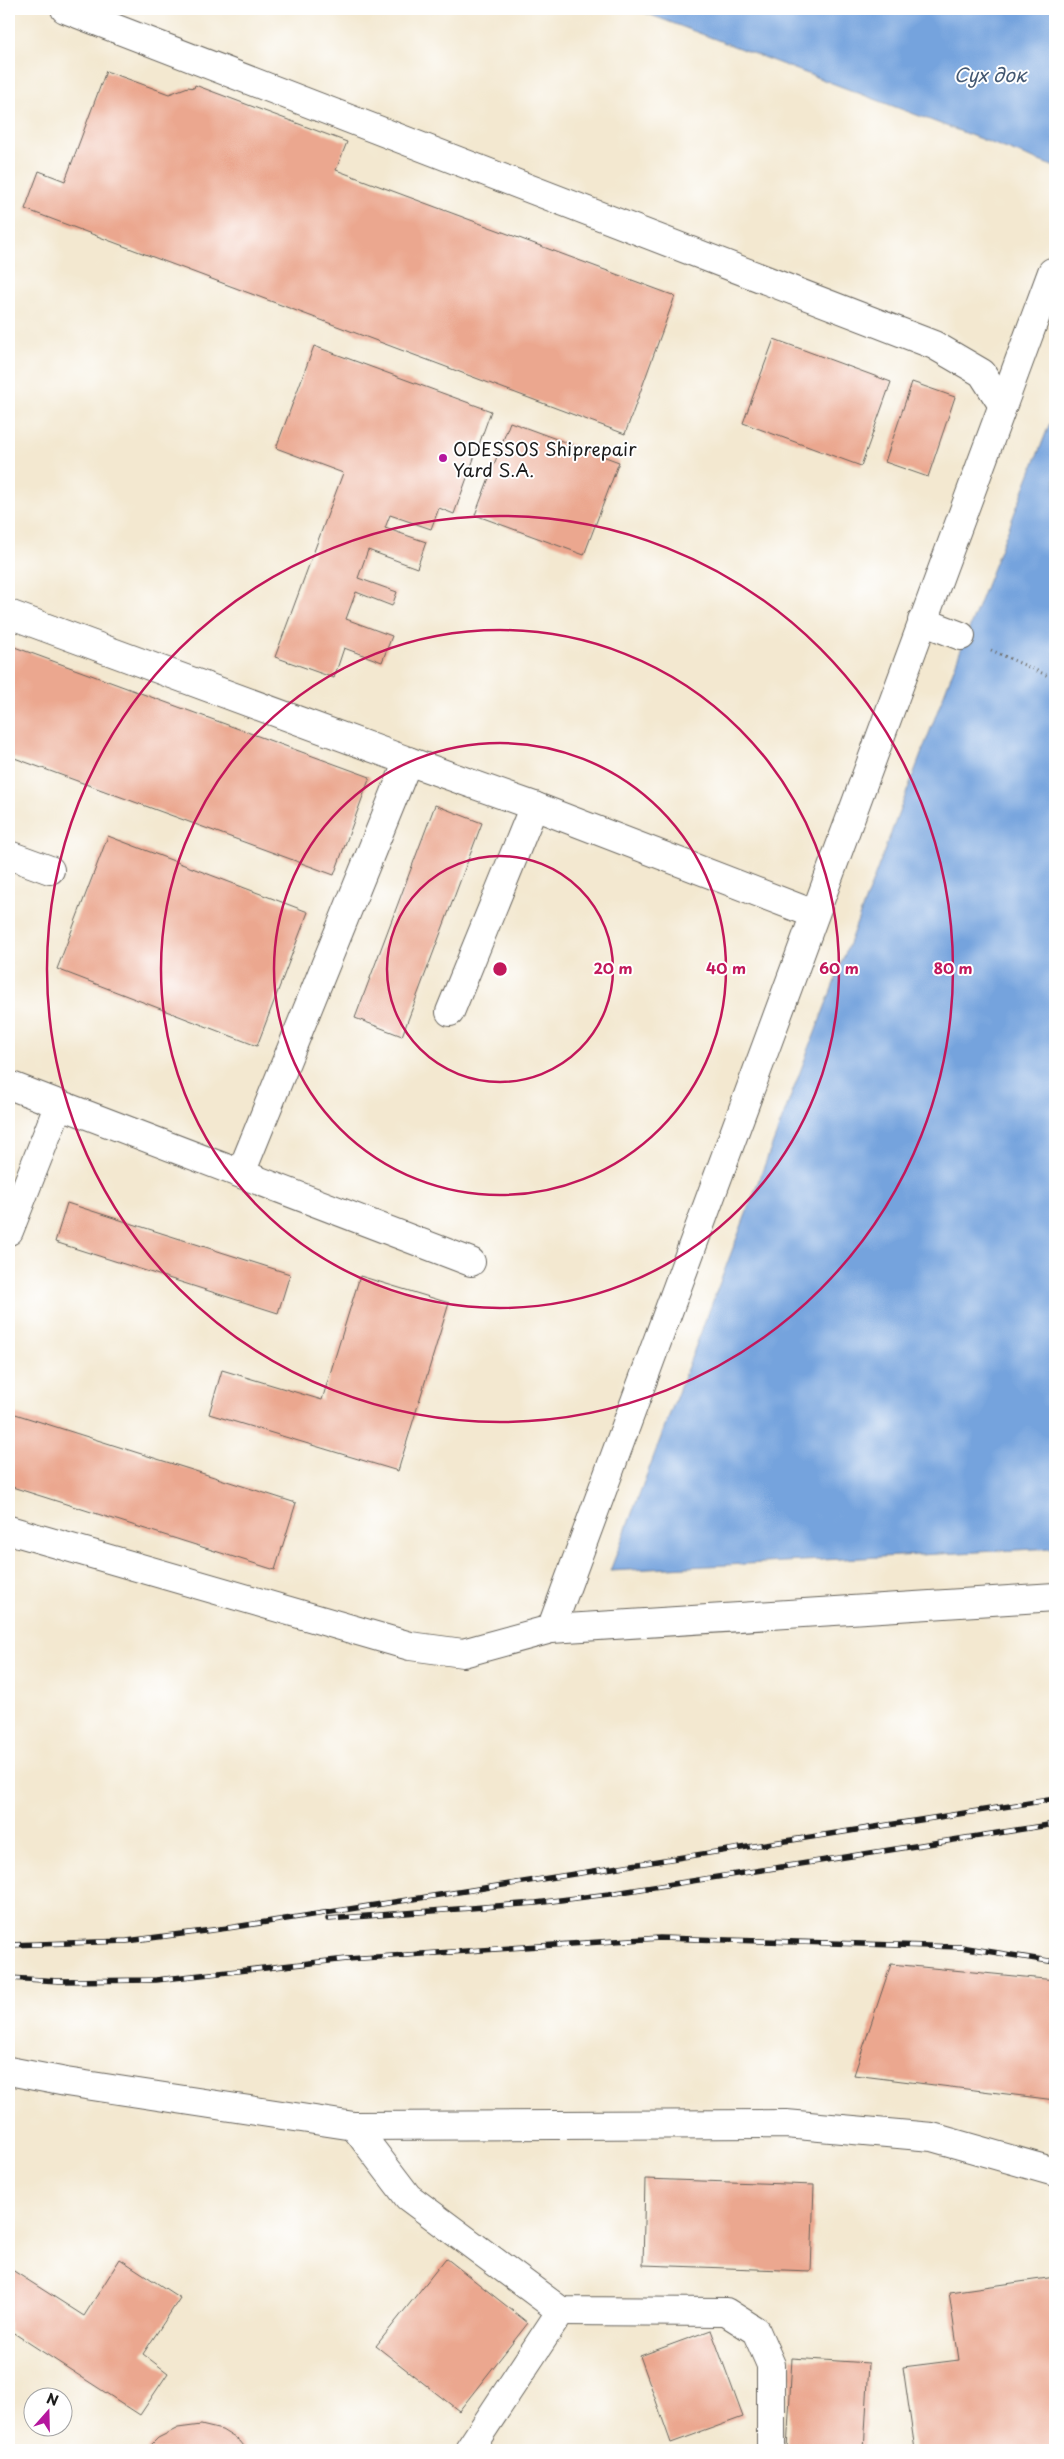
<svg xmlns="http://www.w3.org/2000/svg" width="1064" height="2459" font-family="'Playpen Sans',sans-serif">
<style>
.water{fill:#74a3dd;stroke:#48607c}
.building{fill:#eba78f}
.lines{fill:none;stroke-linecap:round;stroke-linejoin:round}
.minor-casing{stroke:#67635b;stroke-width:30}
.path{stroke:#67635b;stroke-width:3;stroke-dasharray:1 4;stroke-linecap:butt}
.minor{stroke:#fff;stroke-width:28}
.rail-casing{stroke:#1c1c1c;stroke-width:5.5}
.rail{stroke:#fff;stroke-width:4;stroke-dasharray:11;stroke-linecap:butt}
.ring{fill:none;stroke:#c2185b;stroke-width:2.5}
.poi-dot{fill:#b5179e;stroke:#fff;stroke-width:2}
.labels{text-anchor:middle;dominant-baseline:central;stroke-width:4;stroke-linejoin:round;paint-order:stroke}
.poi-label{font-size:18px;fill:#1c1c1c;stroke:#fff;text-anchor:start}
.water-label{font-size:19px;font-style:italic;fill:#445973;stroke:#fff}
.centre{fill:#c2185b;stroke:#fff;stroke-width:2.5}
.ring-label{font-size:15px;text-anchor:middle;font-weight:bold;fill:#c2185b;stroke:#fff;stroke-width:4;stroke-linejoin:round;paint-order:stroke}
</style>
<rect width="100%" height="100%" fill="#fff"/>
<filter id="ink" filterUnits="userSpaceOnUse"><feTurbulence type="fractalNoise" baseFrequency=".02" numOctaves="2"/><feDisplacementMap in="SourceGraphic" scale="10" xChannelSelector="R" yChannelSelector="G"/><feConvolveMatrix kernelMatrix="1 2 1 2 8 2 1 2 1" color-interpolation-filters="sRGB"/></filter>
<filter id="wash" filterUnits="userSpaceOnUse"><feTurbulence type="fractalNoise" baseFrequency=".0096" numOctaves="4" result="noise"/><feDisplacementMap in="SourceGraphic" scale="20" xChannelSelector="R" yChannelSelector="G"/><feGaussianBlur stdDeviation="1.12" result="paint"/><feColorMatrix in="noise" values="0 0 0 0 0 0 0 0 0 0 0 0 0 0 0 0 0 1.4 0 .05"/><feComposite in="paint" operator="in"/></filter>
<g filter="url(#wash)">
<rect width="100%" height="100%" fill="#f3e8d0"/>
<g class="water">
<path d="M635,9H1055V167Z"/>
<path d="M1055,410V1548L610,1571L960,652Z"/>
</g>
<g id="blocks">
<g class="building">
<path d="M106,71L169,94L188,87L194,88L195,85L347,142L336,170L675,296L625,434L25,209L39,171L65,181Z"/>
<path d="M774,339L891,382L861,466L743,423Z"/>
<path d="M314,346L491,411L454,514L439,508L431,529L390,515L385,528L426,542L417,568L368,550L358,578L397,592L392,606L356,592L346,619L392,636L382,662L344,648L334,678L275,657L343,473L276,448Z"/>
<path d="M912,382L955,397L928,477L885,462Z"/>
<path d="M510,422L619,462L584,555L475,515Z"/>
<path d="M9,645L370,777L334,875L9,756Z"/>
<path d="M435,805L482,823L402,1036L355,1018Z"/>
<path d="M108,836L308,912L257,1046L57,969Z"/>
<path d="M67,1203L290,1274L278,1313L55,1242Z"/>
<path d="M360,1276L449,1303L398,1471L209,1414L222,1370L322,1400Z"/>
<path d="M9,1412L296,1503L275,1570L9,1486Z"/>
<path d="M891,1964L1055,1980V2100L854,2075Z"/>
<path d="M645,2179L814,2185L811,2271L643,2265Z"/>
<path d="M446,2258L528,2323L459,2411L376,2346Z"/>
<path d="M120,2259L180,2298L143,2354L168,2373L140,2415L9,2330V2268L84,2316Z"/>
<path d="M1055,2277V2450H915L903,2367L959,2360L949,2292Z"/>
<path d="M711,2330L743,2417L671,2443L640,2356Z"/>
<path d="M792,2358L869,2363L864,2450H787Z"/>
<path d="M201,2425L222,2430L240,2441L247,2450H146L158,2438L178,2428Z"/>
</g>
</g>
</g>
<g filter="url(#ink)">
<use href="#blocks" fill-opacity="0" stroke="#67635b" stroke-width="1"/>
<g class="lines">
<g class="minor-casing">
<g id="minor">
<path d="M65,9L934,345L982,373L1002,404"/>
<path d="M9,614L408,761L241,1173"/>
<path d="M922,621L961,636"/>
<path d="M408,761L534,806L814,914"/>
<path d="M9,855L50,870"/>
<path d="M450,1012L534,806"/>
<path d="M9,1085L471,1262"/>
<path d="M9,1231L59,1104"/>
<path d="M9,1530L410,1646L463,1653L551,1629L1055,1597"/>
<path d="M551,1629L1052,272"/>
<path d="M9,2071L66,2082L354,2126L786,2124L932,2137L1055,2172"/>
<path d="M354,2126L408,2197L561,2311L726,2312L756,2331L771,2365V2450"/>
<path d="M469,2450L561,2311"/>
</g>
</g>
<path class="path" d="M991,650L1055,679"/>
<use href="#minor" class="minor"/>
<g class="rail-casing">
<g id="rail">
<path d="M328,1919L536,1903L609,1894L1055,1824"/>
<path d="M9,1945L127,1941L228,1928L1055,1799"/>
<path d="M9,1978L59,1981L156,1980L347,1959L660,1938L961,1947L1055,1962"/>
</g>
</g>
<use href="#rail" class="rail"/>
</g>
</g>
<g class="ring">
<circle cx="500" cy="969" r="113"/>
<circle cx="500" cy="969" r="226"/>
<circle cx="500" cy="969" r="339"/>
<circle cx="500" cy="969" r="453"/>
</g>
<circle class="poi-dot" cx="443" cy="458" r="5"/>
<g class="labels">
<g class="poi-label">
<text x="453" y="448">ODESSOS Shiprepair<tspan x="453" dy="21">Yard S.A.</tspan></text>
</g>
<g class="water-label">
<text x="990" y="74">Сух док</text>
</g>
</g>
<circle cx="500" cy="969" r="8" class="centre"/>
<g class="ring-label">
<text x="613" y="974">20 m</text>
<text x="726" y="974">40 m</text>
<text x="839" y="974">60 m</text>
<text x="953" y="974">80 m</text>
</g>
<rect width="1064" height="2459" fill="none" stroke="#fff" stroke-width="30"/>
<g transform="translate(48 2412) rotate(20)"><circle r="24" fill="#ffffff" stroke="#a4a4a4"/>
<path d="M0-4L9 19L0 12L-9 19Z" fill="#b5179e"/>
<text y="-8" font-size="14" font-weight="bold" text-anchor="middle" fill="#1c1c1c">N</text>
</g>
</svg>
